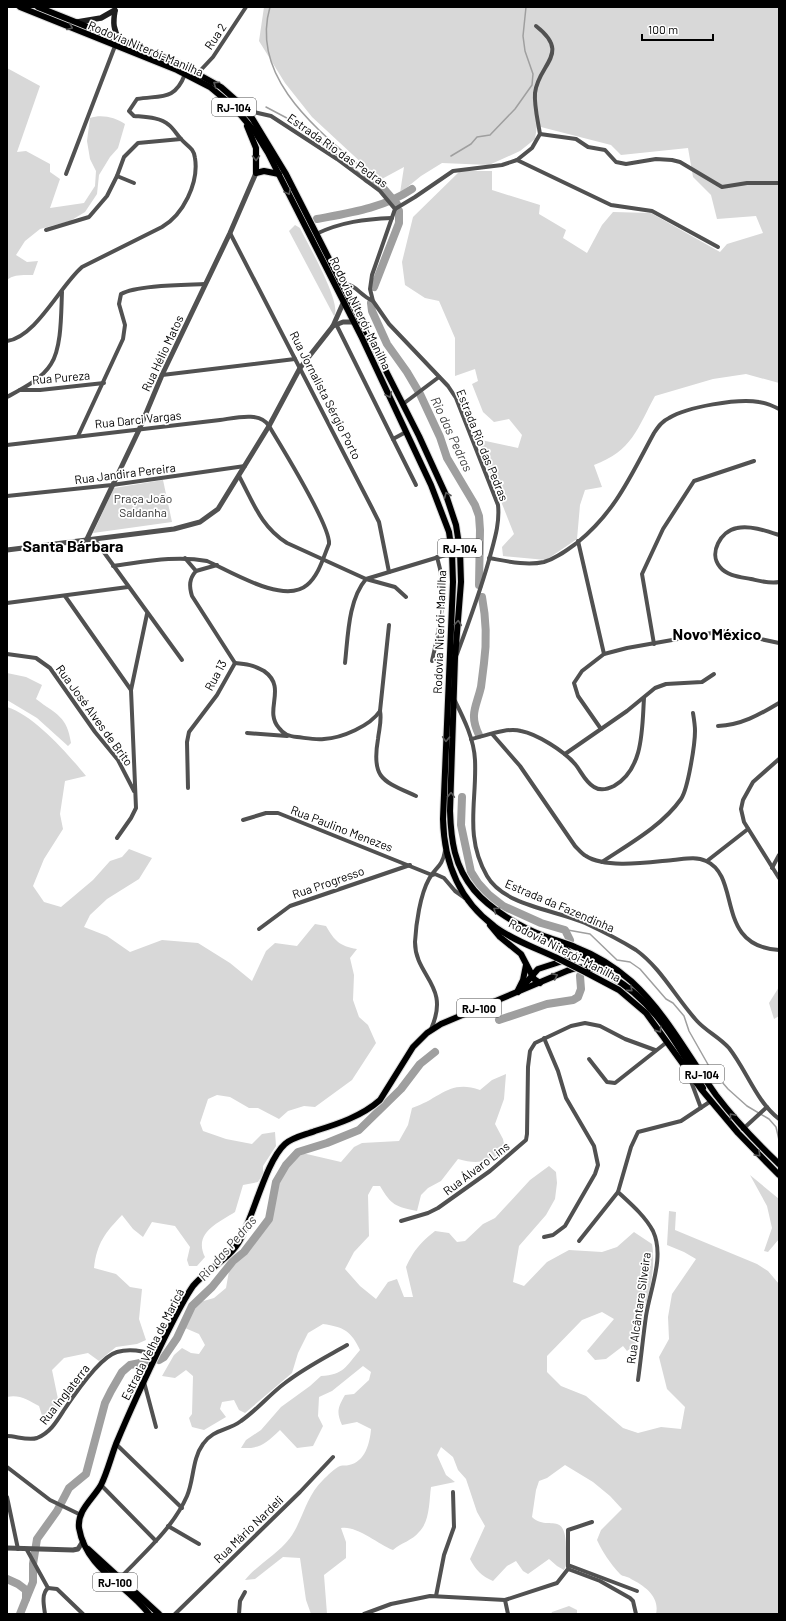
<svg xmlns="http://www.w3.org/2000/svg" width="786" height="1621" font-family="Barlow,sans-serif">
<style>
.green{fill:#d8d8d8}
.lines{fill:none;stroke-linecap:round;stroke-linejoin:round}
.stream{stroke:#9f9f9f;stroke-width:1.5}
.river{stroke:#9f9f9f;stroke-width:8}
.primary-casing{stroke:#dbdbdb;stroke-width:8}
.trunk-casing{stroke:#dbdbdb;stroke-width:8}
.minor{stroke:#515151;stroke-width:4}
.tertiary{stroke:#515151;stroke-width:5}
.secondary{stroke:#1e1e1e;stroke-width:5.5}
.primary{stroke:#000;stroke-width:6}
.trunk{stroke:#000;stroke-width:6}
.trunk-bridge-casing{stroke:#dbdbdb;stroke-width:8;stroke-linecap:butt}
.trunk-bridge{stroke:#000;stroke-width:6}
.oneway{stroke:#595959}
.labels{text-anchor:middle;dominant-baseline:central;stroke-width:3.5;stroke-linejoin:round;paint-order:stroke}
.shield{fill:#fff;stroke:#4c4c4c;stroke-width:1}
.shield-label{font-size:11px;font-weight:bold;fill:#000}
.street-label{font-size:12px;fill:#000;stroke:#fff}
.park-label{font-size:12px;fill:#2f2f2f;stroke:#fff}
.water-label{font-size:13px;font-style:italic;fill:#404040;stroke:#fff}
.district-label{font-size:16px;font-weight:bold;fill:#000;stroke:#fff}
</style>
<rect width="100%" height="100%" fill="#fff"/>
<g class="green">
<path d="M264,7H779V383L746,374L713,379L655,396C637,429 632,451 594,465L602,487L585,490L580,505L577,539L546,560L503,556L502,547L514,534L481,451V440L518,448L522,435L509,419L494,422L483,412L472,384L478,381L475,369L455,376V338L439,301L425,298L405,285L402,262L413,217L460,171H492V190L540,205L539,214L566,230L563,238L587,253L602,225L613,212L651,213L720,252L727,244L763,233L756,216L717,219L711,195L693,177L688,148L621,155L611,145L537,126L535,139L520,151L489,165L442,163L421,176L400,193L404,167L380,180L312,117L285,83L259,41Z"/>
<path d="M7,68L40,86L17,152L26,151L50,164V172L60,179L50,208L84,203L95,186L96,171L90,159L87,141L90,118C101,114 115,117 125,124L118,148L110,157L99,175L97,194L85,212L70,221L40,229L25,241L16,255L27,262L38,261L33,275C24,275 14,274 7,280Z"/>
<path d="M295,225L300,228C306,241 343,304 334,316L289,231Z"/>
<path d="M163,480L172,522L93,533L114,488Z"/>
<path d="M7,673L26,677L42,685L36,699C57,715 67,716 71,743L68,746L37,718L7,700Z"/>
<path d="M7,707C34,715 69,755 86,776L65,781L60,814L63,829L44,859L33,886L44,902L61,907L93,880L110,861L122,857L129,849L152,858L139,879L107,899L90,915L84,927L107,936L130,952L162,940L198,943L230,963L252,981L266,951L275,943L297,946L315,924L326,926C335,941 339,946 357,949L350,958L354,975L353,1000L359,1017L368,1025L376,1043L352,1080L315,1107L304,1106L288,1111L279,1119L258,1108H249L230,1097L217,1095L208,1099L200,1123L203,1131L226,1139L252,1144L262,1134L275,1132L276,1146L263,1166V1174L258,1182L243,1185L235,1212C218,1223 193,1233 205,1257L197,1266H189L187,1260L190,1247L175,1226L152,1222L143,1237L133,1229L122,1215C105,1233 97,1243 94,1268L116,1274L130,1287L142,1289L139,1319L146,1340L137,1344L116,1347L99,1361L88,1353L64,1358L52,1370L58,1399L62,1405L49,1422H44L39,1406C28,1400 19,1394 7,1397Z"/>
<path d="M779,987V1016L774,1019L769,1003Z"/>
<path d="M506,1074L504,1099L495,1124L503,1139L506,1154C487,1161 478,1165 458,1159L441,1181L428,1188L421,1195L417,1211C396,1207 391,1205 380,1186H373L368,1195L369,1236L354,1252L345,1269L360,1286L376,1299L388,1282L397,1279L404,1297H413L406,1267C414,1250 420,1243 435,1231L449,1233L457,1242L465,1241L483,1224L495,1218L530,1180L549,1166L556,1172L557,1183L555,1199L546,1215L519,1246L513,1282L524,1286L547,1262L569,1250L602,1252L617,1247L634,1232L652,1244C655,1261 652,1283 647,1300C642,1316 632,1326 636,1344L627,1351L623,1346L606,1359L595,1360L587,1351L614,1319L602,1312L582,1320L547,1356V1372L561,1386L586,1396L623,1428L638,1433L661,1427L681,1429L685,1407L667,1389L659,1357L669,1339L668,1317L672,1294L696,1259L684,1252L667,1245L669,1211L676,1212L675,1230L757,1264L768,1271L779,1284V1614H656C660,1597 645,1586 631,1579C628,1576 623,1577 620,1574C610,1563 603,1553 597,1540L601,1530L622,1509L610,1496L593,1482L565,1465L547,1478L539,1481L536,1490L532,1517C547,1532 566,1509 566,1548C567,1556 568,1563 564,1570L557,1566L549,1559L528,1574L523,1571L516,1561L507,1566L493,1581C481,1576 476,1570 470,1559L485,1526L477,1512L466,1479L458,1470L453,1457L441,1447L437,1455L446,1475L455,1482L431,1487C429,1502 430,1521 419,1532C413,1540 401,1543 393,1550C378,1544 356,1525 341,1528L346,1542V1558L324,1575L327,1614H311L306,1600L300,1558L283,1557L255,1579L245,1580C258,1564 277,1555 290,1538C303,1520 306,1496 323,1480C327,1476 335,1468 340,1466C343,1465 346,1466 349,1465C365,1462 370,1443 371,1429L357,1422L342,1425C336,1412 338,1407 345,1395L354,1394L369,1380L371,1372L363,1366L332,1391L319,1397L318,1416L323,1426L313,1446L297,1448L280,1430C266,1443 261,1449 241,1448L246,1440L261,1430L281,1407L310,1386L321,1376C344,1375 346,1366 360,1350C351,1331 344,1327 323,1324L308,1333L298,1353L292,1373L245,1413L239,1410L234,1400L222,1402L220,1409L226,1417L204,1430L192,1427L189,1418L192,1414L193,1376L186,1370L175,1378L162,1376L174,1355L182,1348L191,1353L199,1354L205,1345L199,1334L185,1328L190,1314L200,1302L214,1298L226,1288L229,1271L253,1245L267,1226L276,1182L286,1165L298,1152L341,1162L354,1147L362,1143L399,1141L408,1125L412,1108C440,1099 449,1079 480,1090L492,1080Z"/>
<path d="M750,1175L779,1199V1239L768,1252L764,1251L772,1228L767,1206Z"/>
<path d="M569,1606L577,1610V1614H551L552,1612Z"/>
</g>
<g class="lines">
<g class="stream">
<path d="M270,7C251,73 309,123 354,161L363,170L367,179"/>
<path d="M266,107L300,125L363,176"/>
<path d="M451,156L471,144L477,137L490,135L515,109L532,85L533,74L525,51L523,36L526,7"/>
<path d="M562,929L590,934L617,960L630,962L640,969L666,999L673,1003L684,1016L689,1031L710,1068L728,1089L747,1106L769,1119L776,1127L779,1140"/>
</g>
<g class="river">
<path d="M367,179L384,189L397,204"/>
<path d="M317,219C349,213 384,208 412,189"/>
<path d="M374,287L399,223V211"/>
<path d="M371,303L372,311L387,344L407,372L420,394L440,437L447,458L475,505L479,516L480,530L479,585"/>
<path d="M479,735C469,714 476,708 481,687C482,679 483,671 484,663C487,641 486,618 482,597"/>
<path d="M462,797L461,825L471,872L478,883L489,895L503,906L541,923L565,930L570,940"/>
<path d="M499,1020L547,1004L573,1000L578,997L581,989L580,976"/>
<path d="M159,1360L164,1357L177,1338L192,1306L212,1287L233,1261L244,1252L269,1219L276,1182L286,1165L298,1152L327,1143L359,1130L401,1089L420,1064L435,1052"/>
<path d="M7,1579L18,1584L26,1590V1599L20,1614"/>
<path d="M26,1599L33,1582V1564L37,1539L57,1511L69,1488L86,1474L105,1403L111,1391L122,1372L130,1365L150,1361"/>
</g>
<g class="primary-casing">
<g id="primary">
<path d="M490,925L500,937L521,954L534,979L540,983"/>
<path d="M518,990L523,980L526,965"/>
<path d="M88,1549L159,1614"/>
<path d="M149,1614C126,1584 86,1569 79,1528C77,1510 93,1499 101,1485C107,1473 111,1457 116,1444C131,1408 147,1374 164,1339C173,1321 182,1302 193,1286C207,1269 230,1259 240,1240C254,1215 266,1161 285,1144C293,1137 305,1135 315,1131C338,1124 362,1116 380,1100L413,1047L427,1033L441,1024L569,970C576,968 583,966 590,968C597,969 604,973 610,976C654,1000 679,1047 703,1088"/>
</g>
</g>
<g class="trunk-casing">
<g id="trunk">
<path d="M20,7L177,70L210,87L234,107L255,132L268,153L362,338L431,485L449,532L452,553L453,582L443,819C444,862 459,900 494,926C512,940 536,948 557,958"/>
<path d="M38,7L178,63L221,87L238,102L252,118L286,174L419,436L446,495L456,525L460,551L461,582L455,658L450,811C451,840 454,866 474,890C490,909 520,927 544,936C554,940 565,942 575,947C596,955 615,967 631,981C667,1014 688,1056 716,1095C735,1120 756,1142 779,1164"/>
<path d="M247,126L256,148V173L264,171L279,174"/>
<path d="M554,943C566,949 580,955 569,970"/>
<path d="M585,972L619,990L646,1013L701,1089L738,1133L779,1175"/>
<path d="M518,992L538,969L578,956H586L608,968"/>
</g>
</g>
<g class="minor">
<path d="M536,26C572,54 538,64 535,93C534,106 538,121 540,134"/>
<path d="M198,73L213,57L246,7"/>
<path d="M245,110L271,116L337,159L380,191L395,209L372,275L370,289L373,301L389,324L448,386L456,398L498,505C500,524 494,541 489,560C480,592 469,622 457,654"/>
<path d="M517,160L611,205L652,211L718,247"/>
<path d="M66,174L115,46"/>
<path d="M117,176L134,183"/>
<path d="M395,209L415,197L453,171L502,165L517,160L532,148L540,134L576,139L588,147L605,150L616,162L626,164L656,159L672,160L680,162L722,187L747,183H779"/>
<path d="M46,230L89,217L107,196L117,176L124,157L138,143L181,139"/>
<path d="M230,233L372,508L379,522L389,572"/>
<path d="M316,234C341,222 365,219 392,218"/>
<path d="M340,283C358,284 357,294 373,301"/>
<path d="M336,324L393,439L406,432"/>
<path d="M7,341C36,337 60,286 82,267L162,227C183,215 199,183 195,158C194,148 187,146 181,139C177,135 174,129 169,125C160,117 145,117 134,116L129,111L137,99C161,95 175,101 185,74"/>
<path d="M162,375L295,359"/>
<path d="M20,390H40L104,383"/>
<path d="M7,397C22,389 42,379 51,364C62,347 61,312 62,292"/>
<path d="M403,404L439,377"/>
<path d="M78,436L123,339L125,325L119,304L121,294C137,285 185,285 205,284"/>
<path d="M393,439L416,485"/>
<path d="M7,445L220,420C235,418 260,411 269,426C281,446 331,526 329,544C323,558 319,575 307,585C284,605 230,571 207,561C175,555 144,562 113,566"/>
<path d="M239,476C253,502 261,527 287,543L366,579L395,587L406,597"/>
<path d="M7,496L112,485L245,466"/>
<path d="M779,535C767,531 750,525 737,528C721,531 708,553 720,567C727,576 741,577 751,579C760,581 770,584 779,582"/>
<path d="M95,540L182,660"/>
<path d="M578,541L604,654"/>
<path d="M185,558L196,571C189,579 189,586 192,596L235,663"/>
<path d="M489,558C506,561 526,566 544,562C557,558 567,550 578,542C616,511 631,475 654,433C658,427 662,421 669,418C687,407 738,398 759,402C766,403 773,406 779,409"/>
<path d="M196,571L217,565"/>
<path d="M65,596L131,690"/>
<path d="M7,603L128,587"/>
<path d="M654,644L642,574L663,529L694,481L754,461"/>
<path d="M7,654L36,658L50,668L95,732L118,760L134,791"/>
<path d="M432,661C440,626 448,592 437,557"/>
<path d="M235,663C246,664 254,665 264,671C288,688 263,710 279,728C284,735 289,736 297,737C306,738 315,740 324,739C342,738 370,726 380,711L389,625"/>
<path d="M345,663C348,637 348,600 366,579L452,553"/>
<path d="M455,701C464,719 474,739 475,760C477,802 464,836 487,876C504,906 556,910 585,923C602,931 620,940 636,950C661,968 676,998 697,1021C706,1031 719,1037 729,1048C747,1071 756,1101 779,1119"/>
<path d="M380,711C382,721 379,729 378,739C371,779 383,781 416,796"/>
<path d="M718,726C741,725 759,715 779,703"/>
<path d="M601,729L578,696L574,683L582,671L604,654L627,648L723,631L779,643"/>
<path d="M247,733L287,736"/>
<path d="M493,735L520,766L575,846C578,849 582,854 586,856C606,869 650,862 673,860C684,859 696,856 706,861C742,877 714,946 779,950"/>
<path d="M471,739C485,736 507,727 521,731C537,734 564,751 575,764C581,771 585,782 594,787C600,791 608,789 614,786C644,769 642,728 644,698"/>
<path d="M565,754L627,711L655,688L666,684L702,682L714,674"/>
<path d="M779,759L753,782L743,800L741,809L744,822L779,878"/>
<path d="M188,788L187,742L189,732L217,695L235,663"/>
<path d="M243,820L266,813H278L432,875L435,874L444,878L455,891L465,898"/>
<path d="M117,838L131,818L136,808L131,690L147,614"/>
<path d="M707,861L748,829"/>
<path d="M602,862C629,844 662,826 681,799C688,789 695,744 695,731C695,725 694,719 693,713"/>
<path d="M772,868L779,855"/>
<path d="M259,929L290,906L410,865"/>
<path d="M431,1029C451,985 415,977 415,942C416,924 420,895 429,879C435,867 442,868 445,851"/>
<path d="M589,1059L607,1082L615,1083L667,1042"/>
<path d="M689,1076L701,1108"/>
<path d="M743,1129L767,1107"/>
<path d="M401,1221L428,1213L438,1208L490,1171L526,1140L527,1134L528,1067L530,1051L535,1043L571,1026L585,1023L600,1026L625,1039L655,1050"/>
<path d="M544,1237L553,1235L565,1226L595,1174L598,1165L594,1146L566,1098L558,1071L544,1038"/>
<path d="M579,1241L618,1192"/>
<path d="M638,1380C641,1359 643,1337 646,1316C650,1289 665,1257 653,1231C645,1216 631,1204 618,1192L631,1147L638,1132L681,1121L711,1101"/>
<path d="M144,1382L156,1427"/>
<path d="M7,1436C16,1436 28,1441 37,1438C50,1433 57,1421 64,1410C74,1395 100,1357 117,1352C130,1348 144,1351 156,1355"/>
<path d="M116,1444L182,1508"/>
<path d="M7,1467L50,1500L81,1515"/>
<path d="M101,1485L156,1541"/>
<path d="M7,1497L18,1549"/>
<path d="M168,1526L199,1544"/>
<path d="M27,1550L48,1588"/>
<path d="M568,1565L637,1591"/>
<path d="M568,1567V1530L592,1522"/>
<path d="M120,1578C144,1553 173,1528 187,1496C194,1480 192,1459 203,1444C213,1429 228,1431 241,1421C257,1410 269,1395 285,1383C304,1368 326,1357 347,1345"/>
<path d="M48,1588L57,1589L83,1614"/>
<path d="M436,1596L444,1555L454,1527L453,1492"/>
<path d="M505,1600L508,1614"/>
<path d="M45,1614C44,1606 41,1594 48,1588"/>
<path d="M175,1614L300,1492L333,1457"/>
<path d="M239,1614L240,1601L245,1592"/>
<path d="M364,1614L391,1604L430,1596L505,1600L557,1583L568,1569L600,1581L630,1598L633,1601L636,1614"/>
</g>
<g class="tertiary">
<path d="M333,326L343,322H354"/>
<path d="M86,541L139,430L162,375L230,233L256,173"/>
<path d="M7,550L174,529L200,522L218,509L269,426L300,368L333,326L344,301"/>
<path d="M7,1548L73,1550L78,1549L83,1541"/>
</g>
<g class="secondary">
<path d="M115,11C113,22 113,30 120,40"/>
<path d="M77,22L101,18L115,10"/>
</g>
<use href="#primary" class="primary"/>
<use href="#trunk" class="trunk"/>
<g class="trunk-bridge-casing">
<path id="trunk-bridge" d="M557,958L585,972"/>
</g>
<use href="#trunk-bridge" class="trunk-bridge"/>
</g>
<defs><path id="oneway-chevron" d="M-2-3.5L2.5 0L-2 3.5" fill="none" stroke-width="1.6" stroke-linecap="round" stroke-linejoin="round"/></defs>
<g class="oneway">
<use href="#oneway-chevron" transform="translate(70 27) rotate(22)"/>
<use href="#oneway-chevron" transform="translate(216 84) rotate(-146)"/>
<use href="#oneway-chevron" transform="translate(256 158) rotate(89)"/>
<use href="#oneway-chevron" transform="translate(288 192) rotate(62)"/>
<use href="#oneway-chevron" transform="translate(389 395) rotate(65)"/>
<use href="#oneway-chevron" transform="translate(447 495) rotate(-112)"/>
<use href="#oneway-chevron" transform="translate(458 623) rotate(-85)"/>
<use href="#oneway-chevron" transform="translate(446 739) rotate(92)"/>
<use href="#oneway-chevron" transform="translate(451 795) rotate(-88)"/>
<use href="#oneway-chevron" transform="translate(496 910) rotate(-145)"/>
<use href="#oneway-chevron" transform="translate(555 976) rotate(-24)"/>
<use href="#oneway-chevron" transform="translate(630 989) rotate(40)"/>
<use href="#oneway-chevron" transform="translate(659 1030) rotate(55)"/>
<use href="#oneway-chevron" transform="translate(732 1116) rotate(-130)"/>
<use href="#oneway-chevron" transform="translate(758 1154) rotate(45)"/>
</g>
<g class="labels">
<g class="shield">
<rect x="212" y="98" width="44" height="18" rx="3"/>
<rect x="438" y="539" width="44" height="18" rx="3"/>
<rect x="457" y="999" width="44" height="18" rx="3"/>
<rect x="680" y="1065" width="44" height="18" rx="3"/>
<rect x="93" y="1573" width="44" height="18" rx="3"/>
</g>
<g class="shield-label">
<text x="234" y="107">RJ-104</text>
<text x="460" y="548">RJ-104</text>
<text x="479" y="1008">RJ-100</text>
<text x="702" y="1074">RJ-104</text>
<text x="115" y="1582">RJ-100</text>
</g>
<g class="street-label">
<text transform="translate(215 36) rotate(-56)">Rua 2</text>
<text transform="translate(146 48) rotate(23)">Rodovia Niterói-Manilha</text>
<text transform="translate(338 150) rotate(35)">Estrada Rio das Pedras</text>
<text transform="translate(361 313) rotate(64)">Rodovia Niterói-Manilha</text>
<text transform="translate(162 353) rotate(-65)">Rua Hélio Matos</text>
<text transform="translate(61 377) rotate(-5)">Rua Pureza</text>
<text transform="translate(326 395) rotate(63)">Rua Jornalista Sérgio Porto</text>
<text transform="translate(138 419) rotate(-6)">Rua Darci Vargas</text>
<text transform="translate(483 445) rotate(68)">Estrada Rio das Pedras</text>
<text transform="translate(125 473) rotate(-7)">Rua Jandira Pereira</text>
<text transform="translate(439 632) rotate(-88)">Rodovia Niterói-Manilha</text>
<text transform="translate(215 675) rotate(-62)">Rua 13</text>
<text transform="translate(95 715) rotate(54)">Rua José Alves de Brito</text>
<text transform="translate(342 828) rotate(21)">Rua Paulino Menezes</text>
<text transform="translate(328 882) rotate(-19)">Rua Progresso</text>
<text transform="translate(560 905) rotate(23)">Estrada da Fazendinha</text>
<text transform="translate(565 950) rotate(27)">Rodovia Niterói-Manilha</text>
<text transform="translate(476 1168) rotate(-37)">Rua Álvaro Lins</text>
<text transform="translate(638 1308) rotate(-82)">Rua Alcântara Silveira</text>
<text transform="translate(152 1344) rotate(-63)">Estrada Velha de Maricá</text>
<text transform="translate(64 1394) rotate(-52)">Rua Inglaterra</text>
<text transform="translate(248 1529) rotate(-44)">Rua Mário Nardeli</text>
</g>
<g class="park-label">
<text x="143" y="498">Praça João<tspan x="143" dy="14">Saldanha</tspan></text>
</g>
<g class="water-label">
<text transform="translate(452 434) rotate(65)">Rio das Pedras</text>
<text transform="translate(227 1248) rotate(-49)">Rio das Pedras</text>
</g>
<g class="district-label">
<text x="73" y="545">Santa Bárbara</text>
<text x="717" y="633">Novo México</text>
</g>
</g>
<rect width="786" height="1621" fill="none" stroke="#000000" stroke-width="16"/>
<path d="M642 34v6h71v-6" fill="none" stroke="#000000" stroke-width="2"/>
<text x="648" y="34" font-size="12" fill="#000000" stroke="#ffffff" stroke-width="3" paint-order="stroke">100 m</text>
</svg>
